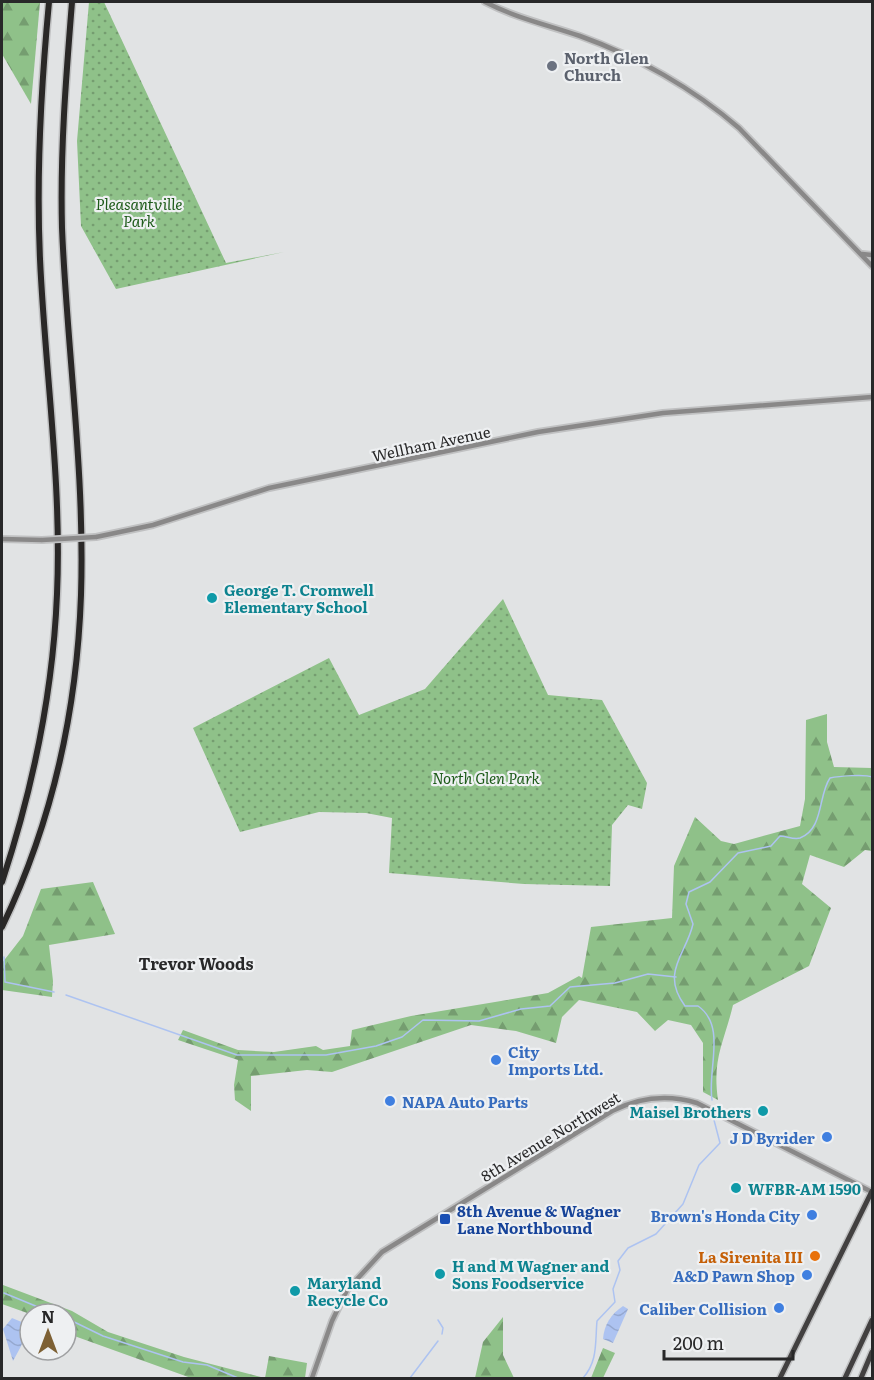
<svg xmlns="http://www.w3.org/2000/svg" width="874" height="1380" font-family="Literata,serif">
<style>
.forest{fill:url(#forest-firs)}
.park{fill:url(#park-dots)}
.water{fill:url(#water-waves)}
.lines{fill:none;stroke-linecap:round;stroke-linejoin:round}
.stream{stroke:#adc3f1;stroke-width:1.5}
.tertiary-casing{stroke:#c0c1c2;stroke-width:8}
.primary-casing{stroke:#c0c1c2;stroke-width:8}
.motorway-casing{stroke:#c0c1c2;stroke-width:9}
.tertiary{stroke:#898888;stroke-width:4.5}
.primary{stroke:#424040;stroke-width:5}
.motorway{stroke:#2a2827;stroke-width:6}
.tertiary-bridge-casing{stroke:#c0c1c2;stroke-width:8;stroke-linecap:butt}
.tertiary-bridge{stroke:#898888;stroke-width:4.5}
.worship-dot{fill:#6b7280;stroke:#eef0f2;stroke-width:2}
.culture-dot{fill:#0f9aa8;stroke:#eef0f2;stroke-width:2}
.shop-dot{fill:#3f7fe0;stroke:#eef0f2;stroke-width:2}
.transit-dot{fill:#1a4fb4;stroke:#eef0f2;stroke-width:2}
.food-dot{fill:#e8710a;stroke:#eef0f2;stroke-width:2}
.labels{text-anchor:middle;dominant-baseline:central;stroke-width:4.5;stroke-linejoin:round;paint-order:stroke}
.worship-label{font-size:15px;font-weight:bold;fill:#5b616d;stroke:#eef0f2;text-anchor:start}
.park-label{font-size:15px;font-style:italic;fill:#1c5a18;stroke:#eef0f2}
.street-label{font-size:15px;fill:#282829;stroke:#eef0f2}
.culture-label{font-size:15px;font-weight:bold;fill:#0d838f;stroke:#eef0f2;text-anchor:start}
.shop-label{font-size:15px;font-weight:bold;fill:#366cbe;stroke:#eef0f2;text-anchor:end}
.transit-label{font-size:15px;font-weight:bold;fill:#164399;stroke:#eef0f2;text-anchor:start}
.food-label{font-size:15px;font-weight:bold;fill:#c56008;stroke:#eef0f2;text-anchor:end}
.neighbourhood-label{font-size:16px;font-weight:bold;fill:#282829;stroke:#eef0f2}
</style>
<defs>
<pattern id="forest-firs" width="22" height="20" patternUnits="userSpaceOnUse" patternTransform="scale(1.5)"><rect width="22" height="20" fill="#8fc189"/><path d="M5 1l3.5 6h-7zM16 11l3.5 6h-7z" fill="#759d70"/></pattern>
<pattern id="park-dots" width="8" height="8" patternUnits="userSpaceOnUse" patternTransform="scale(1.5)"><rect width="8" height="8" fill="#8fc189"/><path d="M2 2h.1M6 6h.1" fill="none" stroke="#759d70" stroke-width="1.8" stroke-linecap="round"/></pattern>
<pattern id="water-waves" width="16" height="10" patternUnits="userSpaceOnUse" patternTransform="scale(1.5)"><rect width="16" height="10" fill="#adc3f1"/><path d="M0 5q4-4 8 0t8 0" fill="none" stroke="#95a8cf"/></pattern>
</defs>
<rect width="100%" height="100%" fill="#e1e3e4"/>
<g class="forest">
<path d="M2,2H40L31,104L2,54Z"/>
<path d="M827,714V742L834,767L872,768V851L865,850L844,867L810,855L802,884L831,908L809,966L733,1005C724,1043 712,1058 718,1100L703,1092V1043L691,1025L668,1020L655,1031L637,1012L579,1000L562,1017L556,1043L516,1031L471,1025L332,1072L307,1070L251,1076V1111L235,1100L234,1085L238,1060L178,1040L183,1030L238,1050L274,1052L316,1046L323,1050L350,1046L352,1030L411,1016L548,993L579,976L582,978L591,927L672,918L674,866L695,817L721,841L734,844L800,826L805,799L806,720Z"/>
<path d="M93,882L115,934L49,945L53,981L52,997L2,990V963L23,936L41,889Z"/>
<path d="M3,1285L72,1311L108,1332L184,1357L265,1378L269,1356L307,1363L305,1378H191L66,1333V1314H30L2,1304Z"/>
<path d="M503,1317V1355L514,1378H475L483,1342Z"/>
<path d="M603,1348L615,1353L603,1378H591Z"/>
</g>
<g class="park">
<path d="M89,2H104L226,263L284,252L116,289L81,226L77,141Z"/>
<path d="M503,599L548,695L602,700L647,783L642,809L628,805L612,825L610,886L524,884L389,873L392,818L366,813L319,812L240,832L193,728L329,658L359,715L425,689Z"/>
</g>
<g class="water">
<path d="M623,1306L628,1309L613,1343L603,1339C604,1325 611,1314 623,1306Z"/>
<path d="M12,1318L24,1323C28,1337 20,1348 13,1361L3,1329Z"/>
</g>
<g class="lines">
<g class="stream">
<path d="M4,957L5,982L54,992"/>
<path d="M66,995L237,1055H326L376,1046L402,1037L423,1020L479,1021L521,1009L550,1006L570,987L615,983L648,974L676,977"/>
<path d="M712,1100C707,1070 727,1026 698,1006H685C660,972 686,955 693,924L686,904L689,892L710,882L738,853L771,846L780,836C786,836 794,840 800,838C824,829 818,795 830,778C839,776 865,774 872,777"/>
<path d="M4,1293L55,1314"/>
<path d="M66,1318L103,1336L183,1362L207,1365L238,1378"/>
<path d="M438,1320L443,1328L442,1334"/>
<path d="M410,1378L438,1341"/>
<path d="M583,1378C598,1361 595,1343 597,1321L615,1302L613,1289L620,1270L618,1261L628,1248L656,1234L683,1204L699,1165L720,1143L714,1120"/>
</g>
<g class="tertiary-casing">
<g id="tertiary">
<path d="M485,2C516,18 548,25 580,36C636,56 694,89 739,128L872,266"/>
<path d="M862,254L872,255"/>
<path d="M96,537L153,525L269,488L538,432L663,413L872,397"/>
<path d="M2,539L42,540"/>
<path d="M312,1378L332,1321L347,1290L382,1252L612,1111C640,1097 667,1094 697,1103L872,1192"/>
</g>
</g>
<g class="primary-casing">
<g id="primary">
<path d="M780,1378L872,1191"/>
<path d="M845,1378L872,1320"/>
<path d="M861,1378L872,1352"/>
</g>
</g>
<g class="motorway-casing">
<g id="motorway">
<path d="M2,882C33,788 53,693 57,594C62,484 45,370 40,259C36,173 41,87 49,2"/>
<path d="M2,927C52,823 77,711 81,595C85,472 67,350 62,228C60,152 66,77 72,2"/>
</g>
</g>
<use href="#tertiary" class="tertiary"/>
<use href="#primary" class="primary"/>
<use href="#motorway" class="motorway"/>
<g class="tertiary-bridge-casing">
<path id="tertiary-bridge" d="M42,540L96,537"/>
</g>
<use href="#tertiary-bridge" class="tertiary-bridge"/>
</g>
<circle class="worship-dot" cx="552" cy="66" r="6"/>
<g class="culture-dot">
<circle cx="212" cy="598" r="6"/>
<circle cx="763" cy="1111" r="6"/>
<circle cx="736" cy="1188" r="6"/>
<circle cx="440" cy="1274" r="6"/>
<circle cx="295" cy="1291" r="6"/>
</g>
<g class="shop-dot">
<circle cx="496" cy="1060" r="6"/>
<circle cx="390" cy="1101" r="6"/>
<circle cx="827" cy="1137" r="6"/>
<circle cx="812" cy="1215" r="6"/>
<circle cx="807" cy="1275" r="6"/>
<circle cx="779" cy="1308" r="6"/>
</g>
<rect class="transit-dot" x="439" y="1213" width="12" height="12" rx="3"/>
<circle class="food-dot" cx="815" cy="1256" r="6"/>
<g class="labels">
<g class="worship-label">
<text x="564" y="57">North Glen<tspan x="564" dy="17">Church</tspan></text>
</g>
<g class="park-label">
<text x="139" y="203">Pleasantville<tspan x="139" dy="17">Park</tspan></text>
<text x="486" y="777">North Glen Park</text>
</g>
<g class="street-label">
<text transform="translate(431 443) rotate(-12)">Wellham Avenue</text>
<text transform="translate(550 1136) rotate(-31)">8th Avenue Northwest</text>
</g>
<g class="culture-label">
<text x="224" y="589">George T. Cromwell<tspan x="224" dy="17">Elementary School</tspan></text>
<text x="751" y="1111" text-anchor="end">Maisel Brothers</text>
<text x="748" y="1188">WFBR-AM 1590</text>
<text x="452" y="1265">H and M Wagner and<tspan x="452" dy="17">Sons Foodservice</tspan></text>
<text x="307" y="1282">Maryland<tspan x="307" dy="17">Recycle Co</tspan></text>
</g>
<g class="shop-label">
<text x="508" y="1051" text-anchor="start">City<tspan x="508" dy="17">Imports Ltd.</tspan></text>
<text x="402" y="1101" text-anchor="start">NAPA Auto Parts</text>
<text x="815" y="1137">J D Byrider</text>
<text x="800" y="1215">Brown's Honda City</text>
<text x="795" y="1275">A&amp;D Pawn Shop</text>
<text x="767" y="1308">Caliber Collision</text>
</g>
<g class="transit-label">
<text x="457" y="1210">8th Avenue &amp; Wagner<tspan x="457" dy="17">Lane Northbound</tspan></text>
</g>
<g class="food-label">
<text x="803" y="1256">La Sirenita III</text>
</g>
<g class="neighbourhood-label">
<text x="196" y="963">Trevor Woods</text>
</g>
</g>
<rect width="874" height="1380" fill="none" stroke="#282829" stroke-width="6"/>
<g transform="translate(48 1332)"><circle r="28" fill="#eef0f2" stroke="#9fa0a2" stroke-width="1.5"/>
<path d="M0-4.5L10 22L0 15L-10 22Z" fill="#7d6034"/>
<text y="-9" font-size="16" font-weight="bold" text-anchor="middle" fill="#282829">N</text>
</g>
<path d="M664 1350v9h129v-9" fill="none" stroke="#282829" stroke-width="3"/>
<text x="673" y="1350" font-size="18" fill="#282829" stroke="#eef0f2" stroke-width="4.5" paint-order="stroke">200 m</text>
</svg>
